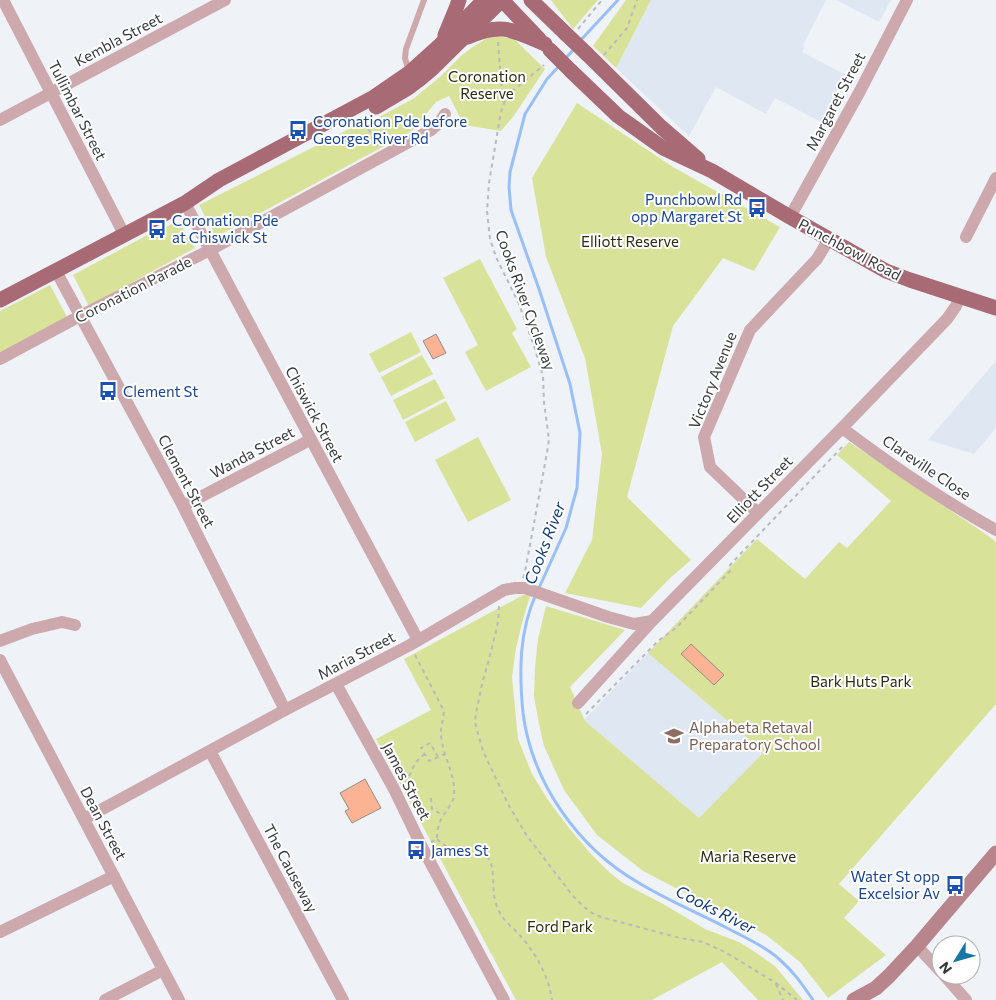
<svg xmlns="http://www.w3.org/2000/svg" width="996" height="1000" font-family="Commissioner,sans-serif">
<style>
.built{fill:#dfe7f2}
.green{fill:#d9e299}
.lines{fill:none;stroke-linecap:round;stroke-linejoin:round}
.stream{stroke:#99bffb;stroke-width:3}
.building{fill:#fbb393;stroke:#938d8a}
.path{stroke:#b7bbbf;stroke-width:2;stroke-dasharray:4 4;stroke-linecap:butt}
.lane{stroke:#cda9ae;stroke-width:6}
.street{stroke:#cda9ae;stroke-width:12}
.secondary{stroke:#b8858d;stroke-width:15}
.primary{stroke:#a86a75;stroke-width:15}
.primary-bridge{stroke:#a86a75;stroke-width:15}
.labels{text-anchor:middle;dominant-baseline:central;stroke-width:4;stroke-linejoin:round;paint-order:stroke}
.street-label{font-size:15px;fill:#37393b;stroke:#fff}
.park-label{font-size:15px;fill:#2a2d0d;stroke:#fff}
.transit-label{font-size:15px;fill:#164399;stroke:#fff;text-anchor:start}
.education-label{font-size:15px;fill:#785e54;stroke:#fff;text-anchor:start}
.water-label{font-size:16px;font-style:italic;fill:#0e397d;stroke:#fff}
</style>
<rect width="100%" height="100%" fill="#eff3f8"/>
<g class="built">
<path d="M651,0H826L803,45L805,46L802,52L850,77L825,124L775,98L766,114L716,87L689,136L616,68Z"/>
<path d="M836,0H891L879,22Z"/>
<path d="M996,361V428L974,454L928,440Z"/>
<path d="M648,653L764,752L699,819L584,720Z"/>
</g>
<g class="green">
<path d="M551,0H598L573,29Z"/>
<path d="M626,0H651L616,68L593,46Z"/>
<path d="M497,36L514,39L545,69L513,117L501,131L464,125L449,96L436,102L412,131L216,237L199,205L353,127L356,129L413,99L440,77L461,56L470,49L487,38Z"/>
<path d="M577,103L673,167L780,227L754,271L723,258L673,326L627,497L691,560L670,578L641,608L565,593L592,540L602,454L585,358L546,257L532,178Z"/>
<path d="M175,222H179L195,248L89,306L73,275L151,233L154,234Z"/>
<path d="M480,259L517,329L512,333L531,367L486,391L465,352L478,345L443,278Z"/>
<path d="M50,285L67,317L0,354V311Z"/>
<path d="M411,332L421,352L379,373L369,354Z"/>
<path d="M422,355L433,374L391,396L381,377Z"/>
<path d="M435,379L445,398L403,420L393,400Z"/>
<path d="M446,401L456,420L415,442L405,422Z"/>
<path d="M478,437L511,500L468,522L435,460Z"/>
<path d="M849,442L987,535L996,542V704L839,884L859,901L844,918L886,955L828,998L800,962L766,935L643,871L597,835L564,790L544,746L539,724L534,696L535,666L538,639L546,606L625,630L570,687L585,721L699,818L764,752L648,653L757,539L805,579L839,542L847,548L891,501L837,455Z"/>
<path d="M525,594L530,596L522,623L516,648L512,677L518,739L532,774L548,800L569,828L591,854L609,872L623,883L665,905L705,929L739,942L755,952L775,966L803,1000H758L722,962L652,1000H516L376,739L431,710L404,659Z"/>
</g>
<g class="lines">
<g class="stream">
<path d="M579,42L618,0"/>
<path d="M565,59L574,49"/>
<path d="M539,588L566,528L577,488L580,433L570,384L539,289L511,210L509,187L510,172L525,114L547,79L559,66"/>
<path d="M536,594C519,632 519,672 523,713C532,783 578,848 639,883C667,900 698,913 727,928C744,937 765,946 779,959C794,972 802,984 813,1000"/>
</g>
</g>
<g class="building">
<path d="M436,334L446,353L433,359L423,341Z"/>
<path d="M691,644L724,675L714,685L681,654Z"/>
<path d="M365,779L381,808L352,823L345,811L349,809L340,793Z"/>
</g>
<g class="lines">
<g class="path">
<path d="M578,29L602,0"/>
<path d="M498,42L503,104"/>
<path d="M604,55L627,28L637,0"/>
<path d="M365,122L377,146"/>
<path d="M523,578L525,572L548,447L549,439L544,403L543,376L535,349L519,304L496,257L490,239L487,211L489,183L500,117L503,105L510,93L544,65"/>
<path d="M499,606L498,622L491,652L482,684L476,713L475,723L483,751L508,804L527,836L573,896L583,906L592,913L601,917L680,938L703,942L725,952L776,983L797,1000"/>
<path d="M415,655L444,711C443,723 439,729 442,742C445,760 456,777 454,796C453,802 449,807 445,813C439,821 437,829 437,839L431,842"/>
<path d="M586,714L658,641L676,628L730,571V565L845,444"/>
<path d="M438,757L430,743L421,748L429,761L445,754"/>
<path d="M405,783C414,771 410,765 425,754"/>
<path d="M431,798L432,809L443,815"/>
<path d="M437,839C443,845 452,851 460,851C468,851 475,847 483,852C496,862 492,881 494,895C495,901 497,908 500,913C504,921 512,927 518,933C535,952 548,974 552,1000"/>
<path d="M776,984L783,1000"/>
</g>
<path class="lane" d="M409,72L405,58L406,49L424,0"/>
<g class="street">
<path d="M3,0L124,234"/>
<path d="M0,120L225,0"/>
<path d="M185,203L418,640"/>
<path d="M790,217L860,91L907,0"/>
<path d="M966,237L996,178"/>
<path d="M56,271L183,506L285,710"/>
<path d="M0,359L80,316L210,250L431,130L440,122L445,114"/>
<path d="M842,428C891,465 942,500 996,530"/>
<path d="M183,506L310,440"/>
<path d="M758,513L710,467L704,437L750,330L817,259L829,239"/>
<path d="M0,641L32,629L62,622L75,625"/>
<path d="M0,660L179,1000"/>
<path d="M336,684L394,789L422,847L504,1000"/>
<path d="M578,703L652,621L842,428L947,319L956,306L960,296"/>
<path d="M210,751L343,1000"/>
<path d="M84,819L285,710L410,645L504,590L515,588H525L608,617L634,624L652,621"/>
<path d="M0,932L114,876"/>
<path d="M917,946L941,972"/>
<path d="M944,975L966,1000"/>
<path d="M105,1000L163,970"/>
</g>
<path class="secondary" d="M854,1000L876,988L889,976L917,946L996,853"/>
<g class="primary">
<path d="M502,0L539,39"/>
<path d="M531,0L566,34"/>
<path d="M445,35L457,6L459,0"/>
<path d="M468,37C502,22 512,30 545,44"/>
<path d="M587,54L661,127L698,159"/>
<path d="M571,71L618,116L663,148L712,171L790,217L886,271L910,280L996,308"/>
<path d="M376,107L408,88L420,79L433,68L502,0"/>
<path d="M0,300L185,203L219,180L374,97L409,73L440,45L484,0"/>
</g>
<g class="primary-bridge">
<path d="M566,34L587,54"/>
<path d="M550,50L571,71"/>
</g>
</g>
<defs>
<g id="bus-bare" transform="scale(1.5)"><path d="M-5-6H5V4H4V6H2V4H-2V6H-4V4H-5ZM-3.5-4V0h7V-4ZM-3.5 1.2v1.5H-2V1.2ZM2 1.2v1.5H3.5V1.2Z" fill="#1a4fb4" stroke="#fff" stroke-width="2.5" paint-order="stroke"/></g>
<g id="school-bare" transform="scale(1.5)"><path d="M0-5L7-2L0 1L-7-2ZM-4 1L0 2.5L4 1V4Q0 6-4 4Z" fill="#8d6e63" stroke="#fff" stroke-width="2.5" paint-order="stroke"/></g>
</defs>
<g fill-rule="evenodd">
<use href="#bus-bare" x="298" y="130"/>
<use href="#bus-bare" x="757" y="208"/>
<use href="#bus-bare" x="157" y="229"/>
<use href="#bus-bare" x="108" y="391"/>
<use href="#school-bare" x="674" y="736"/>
<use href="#bus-bare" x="416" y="850"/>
<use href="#bus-bare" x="955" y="885"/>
</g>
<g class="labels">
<g class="street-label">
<text transform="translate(118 39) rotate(-28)">Kembla Street</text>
<text transform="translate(835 101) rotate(-62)">Margaret Street</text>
<text transform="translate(78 110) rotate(63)">Tullimbar Street</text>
<text transform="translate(850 249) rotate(28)">Punchbowl Road</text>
<text transform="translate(133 289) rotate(-27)">Coronation Parade</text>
<text transform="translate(526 300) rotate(70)">Cooks River Cycleway</text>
<text transform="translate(712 380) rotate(-68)">Victory Avenue</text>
<text transform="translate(315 414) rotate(62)">Chiswick Street</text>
<text transform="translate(252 452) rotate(-28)">Wanda Street</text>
<text transform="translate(927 467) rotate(34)">Clareville Close</text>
<text transform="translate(187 481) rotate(62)">Clement Street</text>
<text transform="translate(759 489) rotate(-46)">Elliott Street</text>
<text transform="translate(356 655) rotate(-28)">Maria Street</text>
<text transform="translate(407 781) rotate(62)">James Street</text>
<text transform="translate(104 823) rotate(62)">Dean Street</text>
<text transform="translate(291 868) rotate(62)">The Causeway</text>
</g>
<g class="park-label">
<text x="487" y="76">Coronation<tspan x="487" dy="17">Reserve</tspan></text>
<text x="630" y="241">Elliott Reserve</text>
<text x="861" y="681">Bark Huts Park</text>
<text x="748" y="856">Maria Reserve</text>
<text x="560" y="926">Ford Park</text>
</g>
<g class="transit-label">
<text x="313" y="121">Coronation Pde before<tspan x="313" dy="17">Georges River Rd</tspan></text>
<text x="742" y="199" text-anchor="end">Punchbowl Rd<tspan x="742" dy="17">opp Margaret St</tspan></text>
<text x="172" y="220">Coronation Pde<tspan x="172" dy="17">at Chiswick St</tspan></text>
<text x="123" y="391">Clement St</text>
<text x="431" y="850">James St</text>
<text x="940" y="876" text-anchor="end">Water St opp<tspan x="940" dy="17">Excelsior Av</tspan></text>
</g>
<g class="education-label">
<text x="689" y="727">Alphabeta Retaval<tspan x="689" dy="17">Preparatory School</tspan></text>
</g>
<g class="water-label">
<text transform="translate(544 543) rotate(-69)">Cooks River</text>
<text transform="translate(716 909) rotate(27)">Cooks River</text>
</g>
</g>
<g transform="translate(956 960) rotate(233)"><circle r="24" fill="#ffffff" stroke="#afb0b1"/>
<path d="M0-4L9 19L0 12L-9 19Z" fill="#1777a4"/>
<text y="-8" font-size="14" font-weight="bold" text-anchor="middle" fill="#37393b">N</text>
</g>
</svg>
